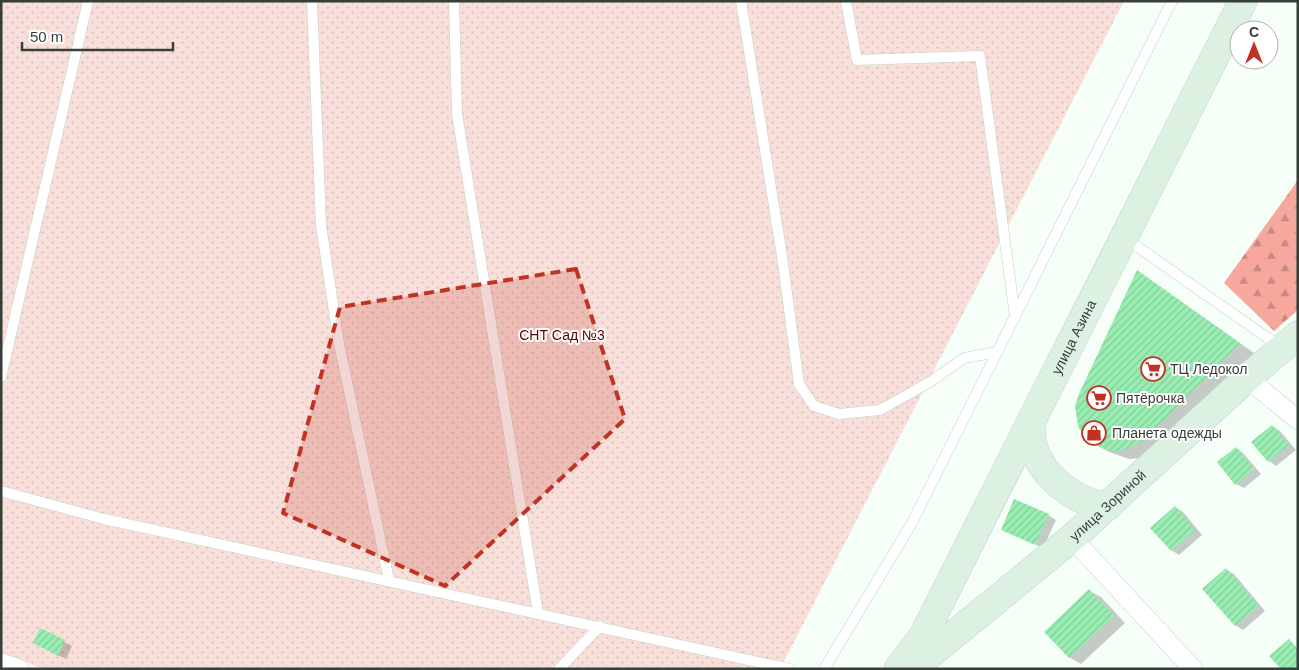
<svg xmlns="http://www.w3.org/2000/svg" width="1299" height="670" font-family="Helvetica,sans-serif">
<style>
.forest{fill:url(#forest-firs)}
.park{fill:url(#park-dots)}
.shadow{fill:#0003}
.building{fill:url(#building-hatch)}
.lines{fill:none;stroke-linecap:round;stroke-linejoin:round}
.service-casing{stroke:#c1d4c6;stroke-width:11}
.minor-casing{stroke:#c1d4c6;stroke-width:20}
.secondary-casing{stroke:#c1d4c6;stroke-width:29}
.service{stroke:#fff;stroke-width:10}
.minor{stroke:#fff;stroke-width:19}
.secondary{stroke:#dcf1e2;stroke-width:28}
.marked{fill:#bf3224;fill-opacity:0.2;stroke:#bf3224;stroke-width:4;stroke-dasharray:10 6;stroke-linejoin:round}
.labels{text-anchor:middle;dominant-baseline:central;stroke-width:4;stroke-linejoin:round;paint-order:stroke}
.park-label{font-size:14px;fill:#590301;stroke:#fff}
.street-label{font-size:14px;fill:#363e38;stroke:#fff}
.poi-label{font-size:14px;fill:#363e38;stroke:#fff;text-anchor:start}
</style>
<defs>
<pattern id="forest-firs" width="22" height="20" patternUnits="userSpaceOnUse" patternTransform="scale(1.25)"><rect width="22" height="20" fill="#f5a89b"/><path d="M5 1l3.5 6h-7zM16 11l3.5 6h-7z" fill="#c78a7f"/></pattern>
<pattern id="park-dots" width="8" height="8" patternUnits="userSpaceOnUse" patternTransform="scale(1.25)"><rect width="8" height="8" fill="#f9dfda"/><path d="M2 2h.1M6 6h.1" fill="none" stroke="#d6c0bc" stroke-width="1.8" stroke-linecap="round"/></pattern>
<pattern id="building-hatch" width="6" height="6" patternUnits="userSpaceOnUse" patternTransform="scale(1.25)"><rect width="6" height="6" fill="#98edb2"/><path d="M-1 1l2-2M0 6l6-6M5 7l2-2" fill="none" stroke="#84cc9a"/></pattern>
</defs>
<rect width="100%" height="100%" fill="#f6fef8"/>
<path class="forest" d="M1298,180V310L1274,331L1224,283Z"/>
<path class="park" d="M1,1H1124L780,669H43L1,652Z"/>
<g class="shadow">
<path d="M1138,272L1254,353L1158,449L1139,458L1129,459L1109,452L1093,443Z"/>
<path d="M1272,426L1280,431L1296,450L1276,466L1269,461Z"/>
<path d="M1236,448L1243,453L1261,474L1244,488L1236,484Z"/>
<path d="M1175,507L1183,512L1202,535L1179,555L1171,550Z"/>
<path d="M1048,515L1056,520L1043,548L1010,533Z"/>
<path d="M1226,570L1234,574L1265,611L1243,630L1235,625Z"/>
<path d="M1089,591L1101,597L1125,623L1081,664L1069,657Z"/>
<path d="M41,629L72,646L66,659L42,647Z"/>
</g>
<g class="building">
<path d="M1137,270L1240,343L1143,441L1124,450L1112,451L1092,444L1083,435L1078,426L1075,406L1079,394Z"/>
<path d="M1272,425L1289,445L1268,462L1251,442Z"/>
<path d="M1236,447L1254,469L1235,485L1217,462Z"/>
<path d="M1014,499L1049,514L1035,545L1001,530Z"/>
<path d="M1175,506L1195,530L1171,551L1150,528Z"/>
<path d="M1226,568L1258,606L1235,626L1202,589Z"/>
<path d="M1089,589L1114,616L1069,658L1044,632Z"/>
<path d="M40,628L65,640L58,656L33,643Z"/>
<path d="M1289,639L1298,649V669H1281L1269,656Z"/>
</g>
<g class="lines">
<g class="service-casing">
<g id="service">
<path d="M312,1L321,225L339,344L389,580"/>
<path d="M454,1L457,114L538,613"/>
<path d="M741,1L782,256L799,384L814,406L839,414L880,410L930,382L964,358L998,352"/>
<path d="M846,1L857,60L980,56L1015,316"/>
<path d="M1125,238L1282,348"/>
<path d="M1,377L88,1"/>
<path d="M1,491L104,519L790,669"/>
<path d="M559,669L600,626"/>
<path d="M824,669L912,523L1172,1"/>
</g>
</g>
<g class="minor-casing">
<g id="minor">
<path d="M1247,378L1298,420"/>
<path d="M1072,538L1193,669"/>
<path d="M1,663L19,669"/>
</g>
</g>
<g class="secondary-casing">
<g id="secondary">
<path d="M1031,422C1031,429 1031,436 1032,442C1040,476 1075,503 1108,506"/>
<path id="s1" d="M898,669L923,636L1243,1"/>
<path id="s2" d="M912,669L1072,538L1247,378L1298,335"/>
</g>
</g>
<use href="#service" class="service"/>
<use href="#minor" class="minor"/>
<use href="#secondary" class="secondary"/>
</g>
<path class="marked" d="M576,269L625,419L445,586L283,513L340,307Z"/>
<defs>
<g id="supermarket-ring" transform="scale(1.25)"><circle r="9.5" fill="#fff" stroke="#bf3224" stroke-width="1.5"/><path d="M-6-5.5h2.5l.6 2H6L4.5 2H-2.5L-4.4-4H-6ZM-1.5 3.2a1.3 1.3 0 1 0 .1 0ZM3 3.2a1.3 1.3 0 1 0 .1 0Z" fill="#bf3224"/></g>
<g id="shop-ring" transform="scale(1.25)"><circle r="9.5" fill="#fff" stroke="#bf3224" stroke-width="1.5"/><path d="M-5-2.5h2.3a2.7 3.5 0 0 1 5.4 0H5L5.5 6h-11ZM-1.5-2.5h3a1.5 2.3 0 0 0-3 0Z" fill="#bf3224"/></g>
</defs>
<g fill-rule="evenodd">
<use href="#supermarket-ring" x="1153" y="369"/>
<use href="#supermarket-ring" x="1099" y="398"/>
<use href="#shop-ring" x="1094" y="433"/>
</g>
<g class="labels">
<g class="park-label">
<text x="562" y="335">СНТ Сад №3</text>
</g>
<g class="street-label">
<text stroke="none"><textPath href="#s1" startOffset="376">улица Азина</textPath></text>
<text stroke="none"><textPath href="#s2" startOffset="255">улица Зориной</textPath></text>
</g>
<g class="poi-label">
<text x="1170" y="369">ТЦ Ледокол</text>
<text x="1116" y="398">Пятёрочка</text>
<text x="1112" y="433">Планета одежды</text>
</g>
</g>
<rect width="1299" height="670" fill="none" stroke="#363e38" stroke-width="5"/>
<g transform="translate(1254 45)"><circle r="24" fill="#ffffff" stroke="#afb2af"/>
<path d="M0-4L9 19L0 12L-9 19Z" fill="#bf3224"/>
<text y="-8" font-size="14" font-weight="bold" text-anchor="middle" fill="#363e38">С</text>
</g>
<path d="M22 42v8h151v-8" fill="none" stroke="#363e38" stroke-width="2.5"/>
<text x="30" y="42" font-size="15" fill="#363e38" stroke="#ffffff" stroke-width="4" paint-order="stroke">50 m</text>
</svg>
